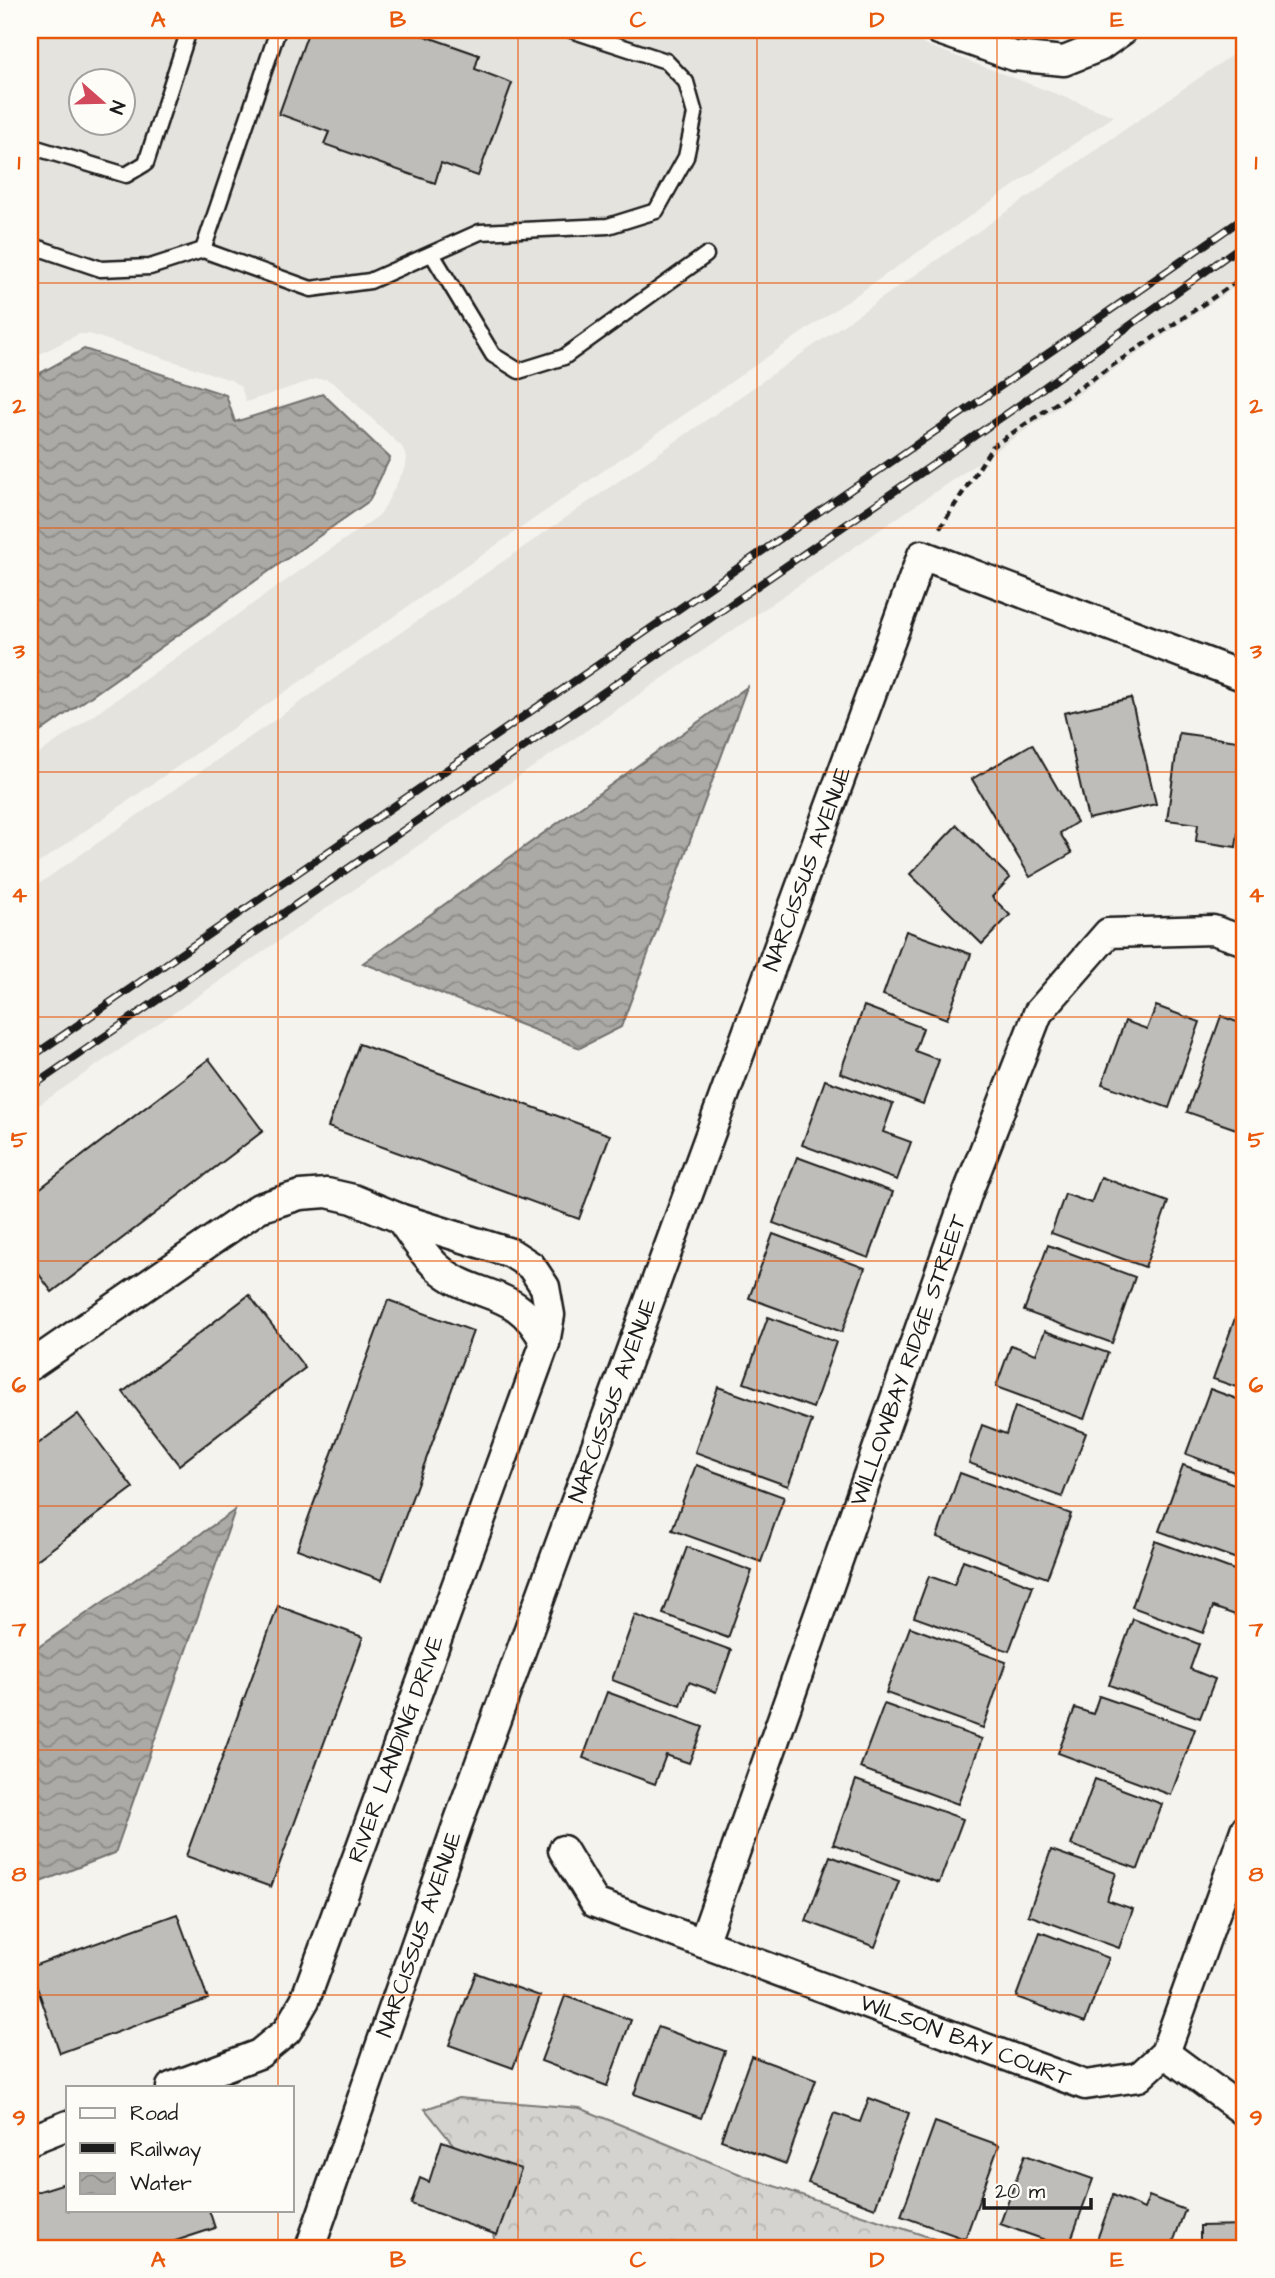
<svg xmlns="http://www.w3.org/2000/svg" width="1275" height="2278" font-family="'Architects Daughter',sans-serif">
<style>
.built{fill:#e4e3de;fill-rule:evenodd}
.forest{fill:url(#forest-crowns);stroke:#787876;stroke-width:2}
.water{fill:url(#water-waves);stroke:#72716f;stroke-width:2}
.building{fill:#bebdba;stroke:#1c1c1c;stroke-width:2}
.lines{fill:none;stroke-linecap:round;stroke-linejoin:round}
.service-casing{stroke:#1c1c1c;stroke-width:19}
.minor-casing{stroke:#1c1c1c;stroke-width:33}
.path{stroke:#1c1c1c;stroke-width:4.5;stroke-dasharray:7 5;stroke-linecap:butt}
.service{stroke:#fdfcf7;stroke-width:14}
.minor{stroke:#fdfcf7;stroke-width:28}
.rail-casing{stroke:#1c1c1c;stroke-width:8}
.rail{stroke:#fdfcf7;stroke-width:5;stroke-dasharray:16;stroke-linecap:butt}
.grid{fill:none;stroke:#e8590c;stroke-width:2;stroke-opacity:0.55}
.labels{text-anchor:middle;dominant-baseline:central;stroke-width:5;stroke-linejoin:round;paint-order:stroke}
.street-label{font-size:23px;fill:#1c1c1c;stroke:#fdfcf7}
.neatline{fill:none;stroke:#e8590c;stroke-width:2.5}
.grid-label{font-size:23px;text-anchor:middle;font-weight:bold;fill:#e8590c}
</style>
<defs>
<pattern id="forest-crowns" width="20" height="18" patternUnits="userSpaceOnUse" patternTransform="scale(1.75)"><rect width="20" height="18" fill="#d4d3cf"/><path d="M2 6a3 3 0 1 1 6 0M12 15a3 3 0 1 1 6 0" fill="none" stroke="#b5b5b1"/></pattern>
<pattern id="water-waves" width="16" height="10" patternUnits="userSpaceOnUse" patternTransform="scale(1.75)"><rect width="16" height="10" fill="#abaaa6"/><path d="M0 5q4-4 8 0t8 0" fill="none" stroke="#8a8a86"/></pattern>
</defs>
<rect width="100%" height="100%" fill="#f4f3ee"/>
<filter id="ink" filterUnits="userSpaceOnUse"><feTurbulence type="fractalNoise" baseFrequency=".0143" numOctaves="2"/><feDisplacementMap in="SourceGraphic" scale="14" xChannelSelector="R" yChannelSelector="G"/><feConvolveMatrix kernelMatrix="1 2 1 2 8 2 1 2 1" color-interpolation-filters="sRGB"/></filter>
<g filter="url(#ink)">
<g class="built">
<path d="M30,30H887L1114,116L30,869V760L381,514L406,466L407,457L402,447L335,384L326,379H316L246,402L241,387L231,380L89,334H79L30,359ZM80,80H122V122H80Z"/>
<path d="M1245,46V280L30,1111V890Z"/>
</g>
<path class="forest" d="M458,2098L580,2108L747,2177L962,2248H663L647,2246L644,2248H496L489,2214L460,2153L425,2109Z"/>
<g class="water">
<path d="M84,349L226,395L235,422L323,394L390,458L369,501L30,739V392L35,376Z"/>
<path d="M747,687L621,1027L580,1048L363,963Z"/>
<path d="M235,1510L115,1853L30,1886V1653Z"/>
</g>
<g class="building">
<path d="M309,30H408L479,55L475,69L512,83L478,176L441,163L435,183L324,144L329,132L279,114Z"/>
<path d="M1131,698L1156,804L1088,819L1064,713Z"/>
<path d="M1179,733L1245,742V784L1236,847L1196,841L1198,824L1167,820Z"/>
<path d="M1032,744L1077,822L1060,833L1072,853L1030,877L972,779Z"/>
<path d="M957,825L1010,878L992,897L1010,915L982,944L910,874Z"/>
<path d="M906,931L971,954L947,1019L883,995Z"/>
<path d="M864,1006L923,1028L915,1051L939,1060L923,1104L840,1073Z"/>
<path d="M1156,1006L1200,1022L1169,1108L1102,1084L1125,1021L1147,1029Z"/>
<path d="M1221,1016L1245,1025V1132L1187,1112Z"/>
<path d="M359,1044L610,1135L579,1219L328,1127Z"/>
<path d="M209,1059L263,1131L52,1292L30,1262V1196Z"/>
<path d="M825,1080L893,1104L883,1132L911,1142L897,1180L802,1145Z"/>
<path d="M797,1157L893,1192L869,1258L773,1223Z"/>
<path d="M1101,1177L1168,1202L1145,1267L1051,1233L1065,1194L1091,1203Z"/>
<path d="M773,1234L865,1268L842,1332L749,1298Z"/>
<path d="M1048,1245L1135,1277L1112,1343L1024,1311Z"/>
<path d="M249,1295L305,1368L179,1465L123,1392Z"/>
<path d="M388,1300L473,1331L382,1580L297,1549Z"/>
<path d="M1237,1313L1245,1315V1390L1213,1379Z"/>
<path d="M768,1317L836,1342L813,1408L744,1383Z"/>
<path d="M1045,1331L1108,1353L1084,1419L996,1387L1011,1345L1036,1354Z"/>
<path d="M718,1387L812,1421L788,1486L695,1452Z"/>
<path d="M1210,1389L1245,1402V1476L1186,1454Z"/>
<path d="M1015,1407L1086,1433L1062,1497L969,1463L982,1425L1006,1434Z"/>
<path d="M78,1414L133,1488L30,1565V1450Z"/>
<path d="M696,1465L784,1497L761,1562L672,1530Z"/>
<path d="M1183,1465L1245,1488V1502L1240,1517L1245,1519V1562L1159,1531Z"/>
<path d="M960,1473L1071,1514L1047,1578L937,1537Z"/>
<path d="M1155,1541L1245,1574V1595L1238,1616L1213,1607L1203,1633L1132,1607Z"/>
<path d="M687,1547L752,1571L728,1638L663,1614Z"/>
<path d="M963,1560L1033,1586L1009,1651L914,1617L929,1576L954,1585Z"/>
<path d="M278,1606L363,1637L271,1887L186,1856Z"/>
<path d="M635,1615L731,1650L716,1692L689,1682L681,1706L612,1680Z"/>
<path d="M1133,1619L1199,1644L1190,1669L1215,1679L1200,1718L1109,1685Z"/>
<path d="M910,1627L1006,1662L983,1728L886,1693Z"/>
<path d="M607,1692L703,1727L689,1763L666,1755L655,1784L583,1758Z"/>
<path d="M1099,1696L1195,1729L1171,1795L1058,1753L1075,1708L1093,1714Z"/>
<path d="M884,1704L982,1739L958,1804L860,1768Z"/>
<path d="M1095,1779L1162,1804L1138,1869L1071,1845Z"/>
<path d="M856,1780L963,1819L939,1883L833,1844Z"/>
<path d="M1051,1850L1116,1873L1107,1900L1133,1909L1119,1948L1028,1915Z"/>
<path d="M830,1856L899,1881L875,1947L806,1921Z"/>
<path d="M177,1914L208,1999L60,2053L30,1967Z"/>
<path d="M1040,1932L1109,1958L1085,2022L1016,1997Z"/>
<path d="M476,1973L540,1996L513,2068L449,2045Z"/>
<path d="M565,1996L631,2020L607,2086L541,2061Z"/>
<path d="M658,2027L725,2051L701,2118L634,2094Z"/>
<path d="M751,2056L816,2080L786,2164L721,2140Z"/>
<path d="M869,2098L909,2113L875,2208L808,2183L834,2113L860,2122Z"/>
<path d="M935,2122L999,2145L965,2239L901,2216Z"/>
<path d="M442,2141L521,2169L497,2235L411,2204L420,2178L429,2182Z"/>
<path d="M1025,2155L1093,2179L1068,2248L1000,2224Z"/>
<path d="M68,2182V2210H209L215,2228L154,2248H30V2194Z"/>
<path d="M1113,2195L1144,2209L1149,2196L1185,2210L1171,2248H1094Z"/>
<path d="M1245,2225V2248H1200V2226Z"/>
</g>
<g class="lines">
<g class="service-casing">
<g id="service">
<path d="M30,146L126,175L146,163L189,30"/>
<path d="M30,245L101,269L150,267L203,250L311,289L370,281L480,232L608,226L656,211L686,157L695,114L686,82L666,61L571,30"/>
<path d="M203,250L278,30"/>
<path d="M432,254L493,355L519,371L564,357L706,255"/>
</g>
</g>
<g class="minor-casing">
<g id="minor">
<path d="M939,30L1014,56L1064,61L1099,47L1123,30"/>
<path d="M399,1218C411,1233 422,1253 436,1266C475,1302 517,1284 545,1343"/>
<path d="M30,1366L259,1208L300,1195L327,1193L353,1199L399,1218L511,1253L531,1266L545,1287L550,1315L545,1343L305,2000L287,2031L259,2054L171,2087"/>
<path id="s1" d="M563,1850L595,1903L1085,2085L1139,2077L1165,2053L1245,1830"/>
<path id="s2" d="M703,1943L968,1192L1038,1013L1108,933L1213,930L1245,941"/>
<path d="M1165,2053L1242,2110"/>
<path d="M30,2140L68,2125"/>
<path id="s3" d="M310,2248L458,1823L922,555L1245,677"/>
</g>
</g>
<path class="path" d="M940,528L993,446L1245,276"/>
<use href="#service" class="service"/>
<use href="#minor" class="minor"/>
<g class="rail-casing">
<g id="rail">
<path d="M30,1058L1245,217"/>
<path d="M30,1088L1015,408L1245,243"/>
</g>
</g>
<use href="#rail" class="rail"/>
</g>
</g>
<path class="grid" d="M278,30V2087M518,30V2248M757,30V2248M997,30V2248M30,283H1245M30,528H1245M30,772H1245M30,1017H1245M30,1261H1245M30,1506H1245M30,1750H1245M30,1995H1245M278,2210V2248"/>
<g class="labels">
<g class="street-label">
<text stroke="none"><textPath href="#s3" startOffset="1466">NARCISSUS AVENUE</textPath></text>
<text stroke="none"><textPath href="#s2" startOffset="618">WILLOWBAY RIDGE STREET</textPath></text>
<text stroke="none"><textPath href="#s3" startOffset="900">NARCISSUS AVENUE</textPath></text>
<text transform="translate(396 1749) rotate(-70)">RIVER LANDING DRIVE</text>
<text stroke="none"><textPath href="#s3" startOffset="332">NARCISSUS AVENUE</textPath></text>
<text stroke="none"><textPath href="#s1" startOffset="457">WILSON BAY COURT</textPath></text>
</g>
</g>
<rect width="1275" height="2278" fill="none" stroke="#fdfcf7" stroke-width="77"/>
<rect x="66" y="2086" width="228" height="126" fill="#fdfcf7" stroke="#a3a29f" stroke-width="2"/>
<rect x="80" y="2108" width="35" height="10" fill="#fdfcf7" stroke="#a3a29f" stroke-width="2"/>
<text x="130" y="2120" font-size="21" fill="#1c1c1c">Road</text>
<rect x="80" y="2143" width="35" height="10" fill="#1c1c1c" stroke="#a3a29f" stroke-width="2"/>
<text x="130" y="2156" font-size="21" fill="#1c1c1c">Railway</text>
<rect x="80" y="2173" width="35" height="21" fill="url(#water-waves)" stroke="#a3a29f" stroke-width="2"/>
<text x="130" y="2190" font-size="21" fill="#1c1c1c">Water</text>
<g transform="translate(102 102) rotate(110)"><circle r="33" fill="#fdfcf7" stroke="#a3a29f" stroke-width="2"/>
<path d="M0-5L12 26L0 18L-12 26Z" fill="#d1495b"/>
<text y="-10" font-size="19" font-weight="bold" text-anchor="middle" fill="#1c1c1c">N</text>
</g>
<path d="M984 2198v10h107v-10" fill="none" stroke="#1c1c1c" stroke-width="3.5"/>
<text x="995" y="2198" font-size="21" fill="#1c1c1c" stroke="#fdfcf7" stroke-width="5" paint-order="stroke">20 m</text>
<rect x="38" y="38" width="1198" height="2202" class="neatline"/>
<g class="grid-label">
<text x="158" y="27">A</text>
<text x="398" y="27">B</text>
<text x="638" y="27">C</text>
<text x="877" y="27">D</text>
<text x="1117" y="27">E</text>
<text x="19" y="169">1</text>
<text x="1256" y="169">1</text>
<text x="19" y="413">2</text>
<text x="1256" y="413">2</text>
<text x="19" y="658">3</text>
<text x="1256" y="658">3</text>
<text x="19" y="902">4</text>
<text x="1256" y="902">4</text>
<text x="19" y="1147">5</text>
<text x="1256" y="1147">5</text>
<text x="19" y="1392">6</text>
<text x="1256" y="1392">6</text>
<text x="19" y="1636">7</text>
<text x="1256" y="1636">7</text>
<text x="19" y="1881">8</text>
<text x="1256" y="1881">8</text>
<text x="19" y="2125">9</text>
<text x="1256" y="2125">9</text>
<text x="158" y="2267">A</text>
<text x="398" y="2267">B</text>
<text x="638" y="2267">C</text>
<text x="877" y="2267">D</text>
<text x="1117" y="2267">E</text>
</g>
</svg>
